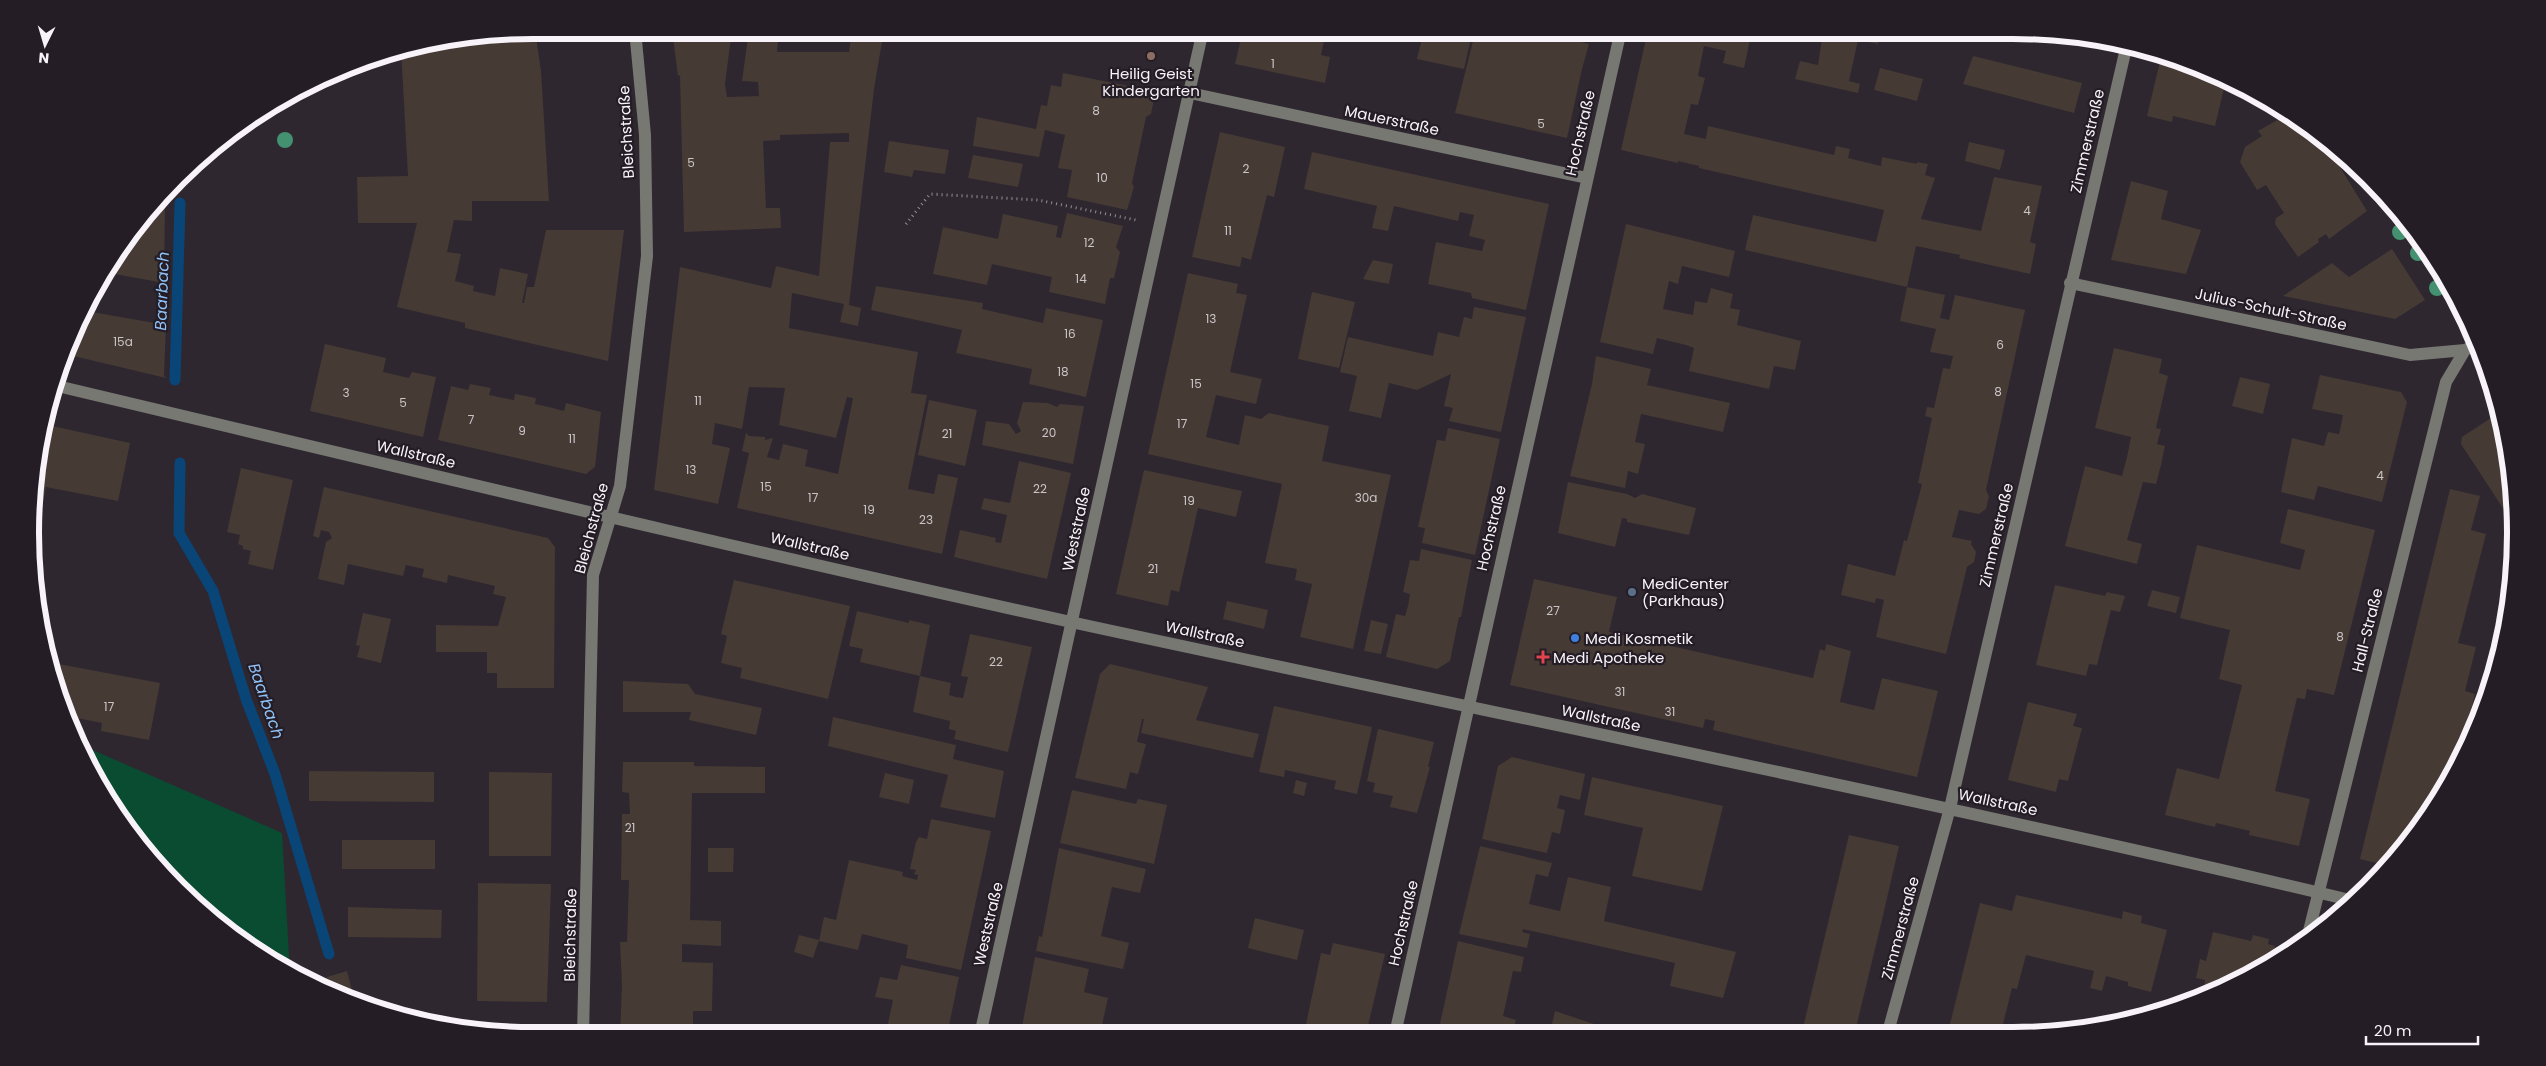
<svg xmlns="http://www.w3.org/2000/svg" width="2546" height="1066" font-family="Poppins,sans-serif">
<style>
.green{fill:#094c31}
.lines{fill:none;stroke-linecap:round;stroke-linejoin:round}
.stream{stroke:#0a4577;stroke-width:11}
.building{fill:#453a34}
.path{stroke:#958f97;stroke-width:3;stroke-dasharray:1 4;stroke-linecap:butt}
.minor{stroke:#777872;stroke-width:12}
.tree{fill:#439170}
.education-dot{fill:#8d6e63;stroke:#241d26;stroke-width:2}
.service-dot{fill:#5c6f8a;stroke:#241d26;stroke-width:2}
.shop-dot{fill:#3f7fe0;stroke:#241d26;stroke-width:2}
.health-dot{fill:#e0444e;stroke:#241d26;stroke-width:2}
.labels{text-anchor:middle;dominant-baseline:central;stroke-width:4.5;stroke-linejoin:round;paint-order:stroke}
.number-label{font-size:12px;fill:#cbc5c8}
.poi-label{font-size:15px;fill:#f8f3f9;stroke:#241d26;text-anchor:start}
.street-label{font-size:15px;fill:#f8f3f9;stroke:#241d26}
.water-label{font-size:16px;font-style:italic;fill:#90c3f9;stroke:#241d26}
.rim{fill:none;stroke:#f8f3f9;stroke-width:6}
</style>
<rect width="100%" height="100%" fill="#2e2730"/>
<path class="green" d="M79,744L282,833L290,973L202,911L155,864L98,785Z"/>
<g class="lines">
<g class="stream">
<path d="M175,380L180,203"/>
<path d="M180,463L179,533L213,591L246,699L275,774L329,954"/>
</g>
</g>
<g class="building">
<path d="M535,30L541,71L549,201H472V221L454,220L447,252L461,254L455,281L474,286L473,291L495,296L500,268L528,274L522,303H524L527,287H534L546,230H624L608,361L516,340L518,332L516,340L465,328V323L397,307L417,223H358L357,177L408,176L401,49L435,40Z"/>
<path d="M672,30H732L725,84L727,97L759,96L758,82L742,81L749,30H779L777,52H849L852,30H884L874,89L849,305L861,308L858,326L840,322L844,304L792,293L789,328L918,352L911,393L927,395L908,489L934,494L938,474L958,478L942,554L737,508L749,453L742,451L746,433L749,436L765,437V440L773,438L767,457L779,460L783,444L808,450L805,466L838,474L853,398L847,397L836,438L779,425L785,388L749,387L742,429L715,423L712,444L730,448L718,504L654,490L680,267L771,288L776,266L819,276L830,142H849V133L780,135V140L763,141L766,208H780L781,228L684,232L680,75L678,76Z"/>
<path d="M1243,30L1326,31L1321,55L1330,57L1325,83L1235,64Z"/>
<path d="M1424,30L1471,38L1464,69L1417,59Z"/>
<path d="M1520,30H1566L1580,33L1578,41L1589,44L1582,69L1567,138L1455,113L1475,33L1518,42Z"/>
<path d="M1648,30H1752L1744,68L1723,63L1726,51L1704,46L1698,76L1705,78L1698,105L1691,104L1684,134L1706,139L1708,126L1834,155L1836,146L1850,149L1848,158L1881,166L1882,157L1917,164V162L1928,164L1925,175L1935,178L1921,219L1981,231L1994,177L2042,186L2030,242L2036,244L2030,274L1959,258L1960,255L1916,246L1907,287L1945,295L1940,318L1949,320L1955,295L2025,310L1986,490L1989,496L1986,509L1979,514L1959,510L1952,537L1972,541L1971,544L1976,552L1974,562L1967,567L1946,654L1876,637L1884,600L1876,598L1875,603L1841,595L1848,564L1895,576L1904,540L1907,541L1922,484L1918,483L1932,418L1925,416L1927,407L1934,408L1943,368L1950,369L1953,356L1930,352L1936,329L1900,321L1907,287L1745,250L1753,215L1876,242L1884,210L1699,168V166L1678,161V163L1621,150Z"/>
<path d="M1843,30H1880L1878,44L1858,40L1849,81L1860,84L1858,93L1795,79L1800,61L1818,65L1823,32L1842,36Z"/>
<path d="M2162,53L2226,80L2215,126L2173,116L2172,122L2147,116Z"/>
<path d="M1973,56L2082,83L2074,113L1963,84Z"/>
<path d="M1880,68L1923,79L1917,101L1874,90Z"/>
<path d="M1063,73L1154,91L1155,94L1151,114L1146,117L1132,183L1134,187L1127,210L1067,197L1072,170L1058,168L1065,135L1045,130L1039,157L973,146L977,117L1036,129L1041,105L1047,106L1051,85L1061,87Z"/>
<path d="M2288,114L2322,138L2367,211L2329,239L2326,234L2318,239L2319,242L2298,257L2275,224L2276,218L2284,213L2266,185L2257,190L2240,162L2245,147L2262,136L2258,131Z"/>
<path d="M1220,132L1285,147L1274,197L1267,195L1251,260L1242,257L1240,267L1192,257Z"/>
<path d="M889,141L949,150L945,174L914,170L912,177L884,172Z"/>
<path d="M1969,142L2005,150L2000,170L1965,161Z"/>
<path d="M1312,152L1549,204L1526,310L1472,298L1471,293L1428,284L1436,242L1482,251L1485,240L1469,236L1474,215L1460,212L1458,221L1394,206L1388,231L1372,228L1377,206L1304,189Z"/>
<path d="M973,155L1023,164L1018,187L968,178Z"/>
<path d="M2131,181L2168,191L2161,219L2201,230L2186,274L2111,260Z"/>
<path d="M153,203L165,205L164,283L104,272Z"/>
<path d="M1067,213L1123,226L1116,247L1120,252L1114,278H1110L1105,304L1049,292L1052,277L992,264L987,285L933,274L943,227L998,239L1003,214L1058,226L1056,237L1061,238Z"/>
<path d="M1626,224L1735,251L1729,277L1682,266L1678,284L1669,281L1663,309L1693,315L1695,301L1707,303L1711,288L1733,294L1730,308L1740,310L1737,325L1801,341L1795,370L1774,366L1769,389L1689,371L1694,348L1686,345L1657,338L1653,354L1600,342Z"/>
<path d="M2392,249L2425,300L2395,319L2283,296L2332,263L2349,277Z"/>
<path d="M1373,260L1393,264L1389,284L1363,279Z"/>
<path d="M1188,273L1238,284L1236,293L1247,295L1230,372L1262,379L1256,404L1216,395L1206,437L1239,445L1245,415L1261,419L1269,413L1329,426L1322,461L1391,475L1353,649L1300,637L1312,584L1295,580L1297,569L1265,563L1282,484L1148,454Z"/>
<path d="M876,286L983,303L982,309L1043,323L1046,308L1103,320L1086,397L1029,384L1032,369L956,353L962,330L871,310Z"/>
<path d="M1312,292L1355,302L1339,368L1298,359Z"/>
<path d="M1474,307L1526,317L1501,432L1449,421L1453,408L1444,406L1451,374L1417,390L1389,383L1381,418L1349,411L1357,376L1340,372L1348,337L1433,356L1438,332L1459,337L1464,317L1472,319Z"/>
<path d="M86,311L166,325L164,376L166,378L65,354L78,324L83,325Z"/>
<path d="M325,344L386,358L383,372L409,378L412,372L436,377L423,437L310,411Z"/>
<path d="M2114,348L2162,359L2159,373L2168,376L2156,428L2161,429L2157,444L2165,446L2161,465L2156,484L2143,482L2127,540L2142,544L2137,564L2065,546L2085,466L2122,476L2127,457L2131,437L2095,428Z"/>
<path d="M1596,356L1651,369L1647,385L1730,403L1723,432L1641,414L1635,442L1645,444L1638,474L1628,471L1625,488L1570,476L1592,384Z"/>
<path d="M2320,375L2401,392L2407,402L2382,502L2318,486L2314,500L2281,492L2292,438L2324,446L2328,432L2339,434L2343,415L2312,409Z"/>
<path d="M2240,377L2270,384L2263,414L2232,406Z"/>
<path d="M470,384L491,388L489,395L503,398L514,400L515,394L536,398L535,404L553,408L564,411L566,403L601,412L595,467L586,474L438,440L451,386L468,390Z"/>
<path d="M929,400L977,410L965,466L918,455Z"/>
<path d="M1023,402L1048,403L1057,407L1060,404L1084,406L1073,464L982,445L986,421L1009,424L1016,434L1021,431L1017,423Z"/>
<path d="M2500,412L2515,500L2514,525L2461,444L2462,437Z"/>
<path d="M43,424L130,443L118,501L46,487L32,555L30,533Z"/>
<path d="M1448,428L1500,439L1475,555L1422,543L1425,528L1418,527L1437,440L1445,441Z"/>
<path d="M1019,461L1071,473L1047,579L954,557L960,530L996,538L995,542L1001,543L1007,515L981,509L984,498L1010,503Z"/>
<path d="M241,468L293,480L273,570L248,564L251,551L243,549V546L238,544L240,535L227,532Z"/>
<path d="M1144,470L1242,491L1236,517L1198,508L1179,592L1171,590L1168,606L1116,594Z"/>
<path d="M1568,482L1627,494L1635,498L1642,494L1696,508L1689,535L1627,522V519L1622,518L1615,547L1558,533Z"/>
<path d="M324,487L548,538L555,547L554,688H497V673H487V652H436V625L498,626L506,597L493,594L495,586L448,575L447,583L422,577L424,569L406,565L403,576L348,564L344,585L318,579L326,542L332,538L329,532L321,530L319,538L313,536Z"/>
<path d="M2450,489L2480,496L2471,530L2486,534L2458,643L2476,647L2465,691L2475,694L2469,718L2477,720L2433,809L2421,807L2416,830L2385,865L2360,859Z"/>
<path d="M2288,509L2375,530L2334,695L2307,689L2305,699L2297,698L2287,739L2275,791L2310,799L2299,846L2249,835L2250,831L2216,823L2215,827L2165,815L2177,768L2219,779L2242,685L2219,679L2230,630L2180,618L2197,545L2300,570L2305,550L2280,543Z"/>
<path d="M1421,549L1472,560L1461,617H1459L1450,661L1437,669L1386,657L1396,614L1405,616L1408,606L1410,594L1403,592L1410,560L1419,561Z"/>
<path d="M1534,579L1617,597L1609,632L1813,678L1820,649L1825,651L1826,644L1851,651L1840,702L1874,710L1882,678L1938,691L1917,777L1713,730L1715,721L1705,719L1703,728L1510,685Z"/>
<path d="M734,580L850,606L828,699L740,678L742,668L721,663L727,636L721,634Z"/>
<path d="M2055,585L2105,596L2107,592L2125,596L2120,612L2111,610L2097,665L2089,664L2086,676L2036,665Z"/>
<path d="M2152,590L2180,597L2176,613L2147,606Z"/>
<path d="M1227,601L1268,610L1264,629L1223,619Z"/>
<path d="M857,611L909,623V620L930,625L920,676L951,683L949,695L956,697L963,698L968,677L961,676L970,634L1032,647L1008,752L954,739L956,731L949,729L950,721L913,712L920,676L860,662L863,649L849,646Z"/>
<path d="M363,613L391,619L381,663L357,657L360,646L356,645Z"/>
<path d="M1371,620L1388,624L1381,654L1364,651Z"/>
<path d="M48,662L160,683L149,740L101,731L102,723L67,716L57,695Z"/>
<path d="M1110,664L1208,687L1196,720L1259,734L1253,758L1141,733L1144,719H1142L1137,742L1146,744L1138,774L1130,772L1126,789L1075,778L1100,674Z"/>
<path d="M623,681L688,684L695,694L762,708L756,735L689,720L691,712H623Z"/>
<path d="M2028,702L2077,714L2073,726L2082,728L2068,781L2059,779L2056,792L2008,780Z"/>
<path d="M1274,706L1372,727L1357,794L1334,789L1336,781L1285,770L1284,777L1259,772Z"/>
<path d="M833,717L956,745L953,759L1004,771L995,818L940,807L948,775L828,746Z"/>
<path d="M1378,729L1434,742L1428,767H1430L1417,813L1390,807L1393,796L1373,792L1375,783L1367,781Z"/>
<path d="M1512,757L1585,774L1580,800L1560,795L1557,808L1565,810L1560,834L1552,832L1547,853L1482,839L1498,766Z"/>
<path d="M623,762H694V766L765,767V793H692L690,920L721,921V946L682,944V962L713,963L712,1011H693V1032L653,1030V1036H620L622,985L620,942H627L629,880H621L622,814H630L629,793L622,792Z"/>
<path d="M309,771L434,772V802L309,801Z"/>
<path d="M489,772L552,773L551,856H489Z"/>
<path d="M885,773L914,780L909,804L879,797Z"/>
<path d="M1592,777L1723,806L1702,891L1632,876L1643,828L1584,815Z"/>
<path d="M1296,780L1307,783L1304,796L1293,793Z"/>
<path d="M1072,790L1136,804L1138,799L1167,805L1154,864L1060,843Z"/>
<path d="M931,819L991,831L961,970L906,958L908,945L862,934L858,950L819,941L824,917L836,920L849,860L903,872L902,876L917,880L918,875L914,874L916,870L910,869L916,842L919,837L927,839Z"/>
<path d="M1849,835L1899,846L1881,924L1855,1032H1802Z"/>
<rect x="342" y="840" width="93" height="29"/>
<path d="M1480,846L1552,863L1548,877L1536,874L1529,904L1560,911L1568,877L1611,887L1604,921L1736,952L1723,998L1670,986L1675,963L1523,929L1522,932L1530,934L1527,948L1459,934Z"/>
<path d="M708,848H734L733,872H708Z"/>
<path d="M1059,848L1146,869L1140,893L1112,887L1101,936L1129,943L1123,969L1036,951L1039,936L1042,937Z"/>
<path d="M478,883L551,884L547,1002L477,1001Z"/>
<path d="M2016,895L2122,919L2123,911L2142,916L2141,923L2167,930L2151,992L2128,986V982L2106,976L2102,991L2090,988L2094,971L2026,955L2017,989L2012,988L2001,1032H1948L1980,903L2012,911Z"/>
<path d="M348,907L442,910L441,938L348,937Z"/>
<path d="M1255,918L1304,930L1297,960L1248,948Z"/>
<path d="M2213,932L2251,941L2253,935L2269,939L2268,944L2275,946L2271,960L2235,984L2203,997L2205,980L2196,978L2200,959L2206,961Z"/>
<path d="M799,935L819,940L813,958L794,952Z"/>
<path d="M1458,941L1524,957L1521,972L1513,971L1503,1016L1516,1020L1512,1033H1438Z"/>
<path d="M1333,943L1385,954L1366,1034H1304L1321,953L1330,955Z"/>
<path d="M1035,957L1089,969L1084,992L1108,998L1100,1034L1075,1031L1074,1034L1017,1035L1019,1026L1022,1027Z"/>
<path d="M901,965L959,977L947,1035H872L873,1031L886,1033L893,1000L875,997L880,977L897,980Z"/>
<path d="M347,971L355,1002L320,986L327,977Z"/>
<path d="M1555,1011L1603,1027L1602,1033H1550Z"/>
<path d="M391,1014L443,1015L444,1027L435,1026Z"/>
<path d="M476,1028L549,1030V1036L476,1030Z"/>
</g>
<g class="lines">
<path class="path" d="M906,224L930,194L1038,200L1136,220"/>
<g class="minor">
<path d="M1190,93L1587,178"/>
<path d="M2070,283L2410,355L2465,350"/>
<path d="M53,385C395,466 737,549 1080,624C1505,716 1931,800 2354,901"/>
<path d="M2308,935L2446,382L2465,350L2477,344"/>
<path d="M1888,1032L1950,808L2127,44"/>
<path d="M1395,1034L1621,30"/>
<path d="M980,1035L1203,30"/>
<path d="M583,1036L593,575L620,486L647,256L645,135L635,30"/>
</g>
</g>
<g class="tree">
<circle cx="285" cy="140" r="8"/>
<circle cx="2400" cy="232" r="8"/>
<circle cx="2418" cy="253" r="8"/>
<circle cx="2437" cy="288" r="8"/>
</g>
<circle class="education-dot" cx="1151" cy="56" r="5"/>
<circle class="service-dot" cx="1632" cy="592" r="5"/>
<circle class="shop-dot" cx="1575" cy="638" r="5"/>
<path class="health-dot" d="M1540.5 649.5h5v5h5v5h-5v5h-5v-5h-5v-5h5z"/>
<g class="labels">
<g class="number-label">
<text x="1273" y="63">1</text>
<text x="1096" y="110">8</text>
<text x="1541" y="123">5</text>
<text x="691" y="162">5</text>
<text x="1246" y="168">2</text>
<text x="1102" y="177">10</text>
<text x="2027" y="210">4</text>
<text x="1228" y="230">11</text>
<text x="1089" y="242">12</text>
<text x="1081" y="278">14</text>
<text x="1211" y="318">13</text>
<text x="1070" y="333">16</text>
<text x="123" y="341">15a</text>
<text x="2000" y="344">6</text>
<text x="1063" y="371">18</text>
<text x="1196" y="383">15</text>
<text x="1998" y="391">8</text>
<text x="346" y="392">3</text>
<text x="698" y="400">11</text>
<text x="403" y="402">5</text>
<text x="471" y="419">7</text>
<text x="1182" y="423">17</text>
<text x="522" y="430">9</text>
<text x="1049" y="432">20</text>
<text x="947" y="433">21</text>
<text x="572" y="438">11</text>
<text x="691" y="469">13</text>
<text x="2380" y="475">4</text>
<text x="766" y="486">15</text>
<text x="1040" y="488">22</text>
<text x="813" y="497">17</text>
<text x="1366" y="497">30a</text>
<text x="1189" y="500">19</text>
<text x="869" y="509">19</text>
<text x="926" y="519">23</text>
<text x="1153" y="568">21</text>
<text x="1553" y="610">27</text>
<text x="2340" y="636">8</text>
<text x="996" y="661">22</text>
<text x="1620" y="691">31</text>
<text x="109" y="706">17</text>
<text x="1670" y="711">31</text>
<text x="630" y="827">21</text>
</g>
<g class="poi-label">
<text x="1151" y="73" text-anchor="middle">Heilig Geist<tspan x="1151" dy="17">Kindergarten</tspan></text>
<text x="1642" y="583">MediCenter<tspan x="1642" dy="17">(Parkhaus)</tspan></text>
<text x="1585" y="638">Medi Kosmetik</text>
<text x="1553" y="657">Medi Apotheke</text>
</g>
<g class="street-label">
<text transform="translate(1392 120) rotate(12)">Mauerstraße</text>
<text transform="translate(626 132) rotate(-93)">Bleichstraße</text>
<text transform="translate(1580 133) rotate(-77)">Hochstraße</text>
<text transform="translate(2087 141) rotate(-77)">Zimmerstraße</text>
<text transform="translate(2271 309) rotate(12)">Julius-Schult-Straße</text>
<text transform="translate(416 454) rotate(13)">Wallstraße</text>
<text transform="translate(591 528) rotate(-75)">Bleichstraße</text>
<text transform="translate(1491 528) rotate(-77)">Hochstraße</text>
<text transform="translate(1076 529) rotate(-78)">Weststraße</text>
<text transform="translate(1996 535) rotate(-77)">Zimmerstraße</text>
<text transform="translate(810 546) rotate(13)">Wallstraße</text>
<text transform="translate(2367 630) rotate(-76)">Hall-Straße</text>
<text transform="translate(1205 634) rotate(12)">Wallstraße</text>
<text transform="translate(1601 718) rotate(12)">Wallstraße</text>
<text transform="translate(1998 802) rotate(12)">Wallstraße</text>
<text transform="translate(1403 923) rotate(-77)">Hochstraße</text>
<text transform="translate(988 924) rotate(-77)">Weststraße</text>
<text transform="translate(1900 928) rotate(-75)">Zimmerstraße</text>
<text transform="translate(570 935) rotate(-89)">Bleichstraße</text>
</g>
<g class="water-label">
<text transform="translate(162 291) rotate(-88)">Baarbach</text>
<text transform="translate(266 701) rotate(71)">Baarbach</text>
</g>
</g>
<path d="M0 0H2546V1066H0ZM533 39H2013A494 494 0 0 1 2507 533V533A494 494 0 0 1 2013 1027H533A494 494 0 0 1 39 533V533A494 494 0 0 1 533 39Z" fill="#241d26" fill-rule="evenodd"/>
<path class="rim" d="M533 39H2013A494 494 0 0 1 2507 533V533A494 494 0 0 1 2013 1027H533A494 494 0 0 1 39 533V533A494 494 0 0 1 533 39Z"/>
<g transform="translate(45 45) rotate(185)" stroke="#241d26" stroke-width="4" paint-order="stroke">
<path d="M0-4L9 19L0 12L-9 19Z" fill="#f8f3f9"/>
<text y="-8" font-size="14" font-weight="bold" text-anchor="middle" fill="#f8f3f9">N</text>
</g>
<path d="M2366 1036v8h112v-8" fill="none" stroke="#f8f3f9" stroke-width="2.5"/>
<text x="2374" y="1036" font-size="15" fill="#f8f3f9" stroke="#241d26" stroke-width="4" paint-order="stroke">20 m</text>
</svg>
